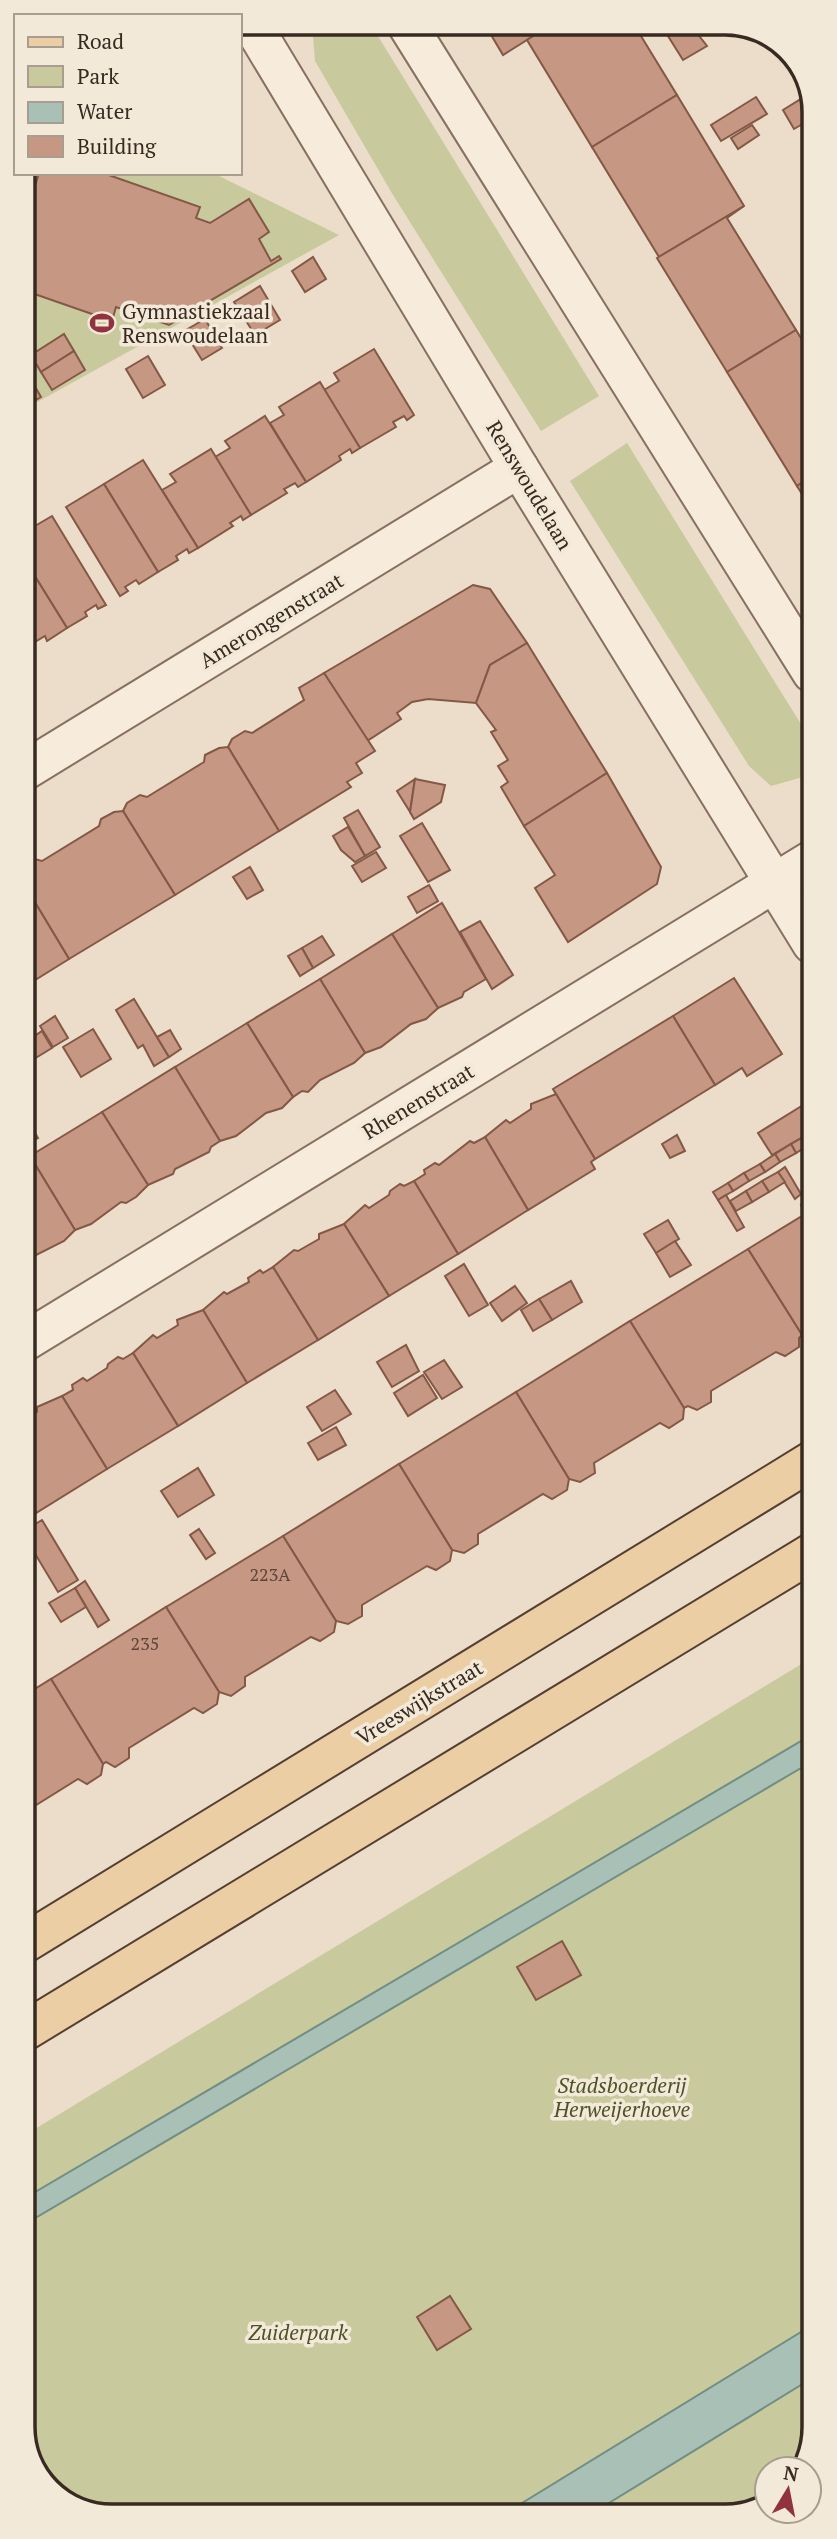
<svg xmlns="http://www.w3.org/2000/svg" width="837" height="2539" font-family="'PT Serif',serif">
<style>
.green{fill:#c8c99d}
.water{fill:#a9c0b7;stroke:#708e83;stroke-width:2}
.building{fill:#c69782;stroke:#845846;stroke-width:2}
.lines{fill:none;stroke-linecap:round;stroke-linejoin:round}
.minor-casing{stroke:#86705f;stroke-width:42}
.major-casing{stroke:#553f32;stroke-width:42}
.minor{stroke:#f7ecdc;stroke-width:38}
.major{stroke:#ebcea4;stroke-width:38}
.labels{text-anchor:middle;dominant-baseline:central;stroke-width:7;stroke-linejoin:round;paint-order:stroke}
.number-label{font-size:18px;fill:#5c4539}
.poi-label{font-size:21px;fill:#382a21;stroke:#f3e9d8;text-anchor:start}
.street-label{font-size:21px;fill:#382a21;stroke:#f3e9d8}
.park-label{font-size:21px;font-style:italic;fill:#4d5329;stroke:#f3e9d8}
.rim{fill:none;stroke:#382a21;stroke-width:3.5}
</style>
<rect width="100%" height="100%" fill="#ebddc9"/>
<g class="green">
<path d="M324,23H367L373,28L599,396L541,431L393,195L315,61L313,36Z"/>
<path d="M23,173H213L339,235L23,410Z"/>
<path d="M627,443L812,742L803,777L771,786L749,766L570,481Z"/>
<path d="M813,1657V1734L25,2198V2135Z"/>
<path d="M813,1761L814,2428L800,2469H767V2501L748,2513L105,2516L53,2494L26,2450L25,2224Z"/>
</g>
<g class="water">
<path d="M813,1734V1761L25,2224V2198Z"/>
<path d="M814,2324V2377L591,2514H504Z"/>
</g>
<g class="building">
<path d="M484,23H554L503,55Z"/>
<path d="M554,23H633L677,95L592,147L527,40Z"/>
<path d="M689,23L707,46L683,60L668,36Z"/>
<path d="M677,95L744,206L659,257L592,147Z"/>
<path d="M756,97L767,114L721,141L711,125Z"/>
<path d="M804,97L811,110V119L794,129L783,110Z"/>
<path d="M752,125L759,135L738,149L731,138Z"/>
<path d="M39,173H103L200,207L196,218L210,223L249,199L269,232L259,239L271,261L279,256L281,259L169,325L116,307L112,321L23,290V182L35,186Z"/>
<path d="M744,206L727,218L796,330L727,372L657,258Z"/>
<path d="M313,257L326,279L305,292L292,271Z"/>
<path d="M260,286L280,320L255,335L234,302Z"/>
<path d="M205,319L222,348L202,360L184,331Z"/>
<path d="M796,330L812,356V476L797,486L727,372Z"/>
<path d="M64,334L74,351L41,372L31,355Z"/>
<path d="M374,349L414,415L407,420L404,416L393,422L396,427L360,448L324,390L339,381L334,373Z"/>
<path d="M74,351L85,370L52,390L41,372Z"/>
<path d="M148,356L165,385L143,398L126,369Z"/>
<path d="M30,378L41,397L23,408V383Z"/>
<path d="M320,382L360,448L352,453L350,449L339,456L341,460L306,482L270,423L284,415L279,407Z"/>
<path d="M265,416L306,482L298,487L295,483L284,489L287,493L251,515L215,457L230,448L225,441Z"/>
<path d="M211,449L251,515L243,520L241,516L230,523L233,526L198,548L162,490L176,482L170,474Z"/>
<path d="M143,460L198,548L189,553L187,549L176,556L178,560L158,572L104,484Z"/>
<path d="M812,476V510L797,486Z"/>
<path d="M104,484L158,572L139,584L136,580L125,587L128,591L120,596L66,507Z"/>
<path d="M52,516L106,605L98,609L96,605L85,612L87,616L67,628L23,557V533Z"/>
<path d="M23,557L67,628L47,641L45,636L30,645L24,635Z"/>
<path d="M473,585L490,589L527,643L490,665L476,703L428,699L412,702L397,713L401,719L367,741L324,673Z"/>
<path d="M527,643L607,773L524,826L501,787L508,782L498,766L508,760L491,732L496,730L476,703L490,665Z"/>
<path d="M324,673L375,751L356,763L362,773L347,782L351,787L279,831L228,747L232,739L245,731L252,733L304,700L299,688Z"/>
<path d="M228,747L279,831L175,895L123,811L127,803L140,795L147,797L204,762L205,755L219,748Z"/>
<path d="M607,773L661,867L657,884L568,942L535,888L555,875L524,826Z"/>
<path d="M415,779L410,812L397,791Z"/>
<path d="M415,779L445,785L441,802L414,819L410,812Z"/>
<path d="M358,810L380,847L365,856L344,818Z"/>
<path d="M123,811L175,895L69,959L24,884V867L35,859L42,861L99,826L101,819L114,812Z"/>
<path d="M422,823L450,870L428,882L400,836Z"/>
<path d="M348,827L365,856L355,862L341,850L333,836Z"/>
<path d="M376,852L386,868L362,882L352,866Z"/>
<path d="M250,867L263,890L247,899L233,877Z"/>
<path d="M24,884L69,959L24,987Z"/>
<path d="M429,885L438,901L417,913L408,897Z"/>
<path d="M442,903L486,979L464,992L462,997L438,1008L392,934Z"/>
<path d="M480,921L513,975L492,989L460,932Z"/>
<path d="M392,934L438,1008L426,1019L411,1024L381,1047L365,1053L320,979Z"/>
<path d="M322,936L334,955L313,968L302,948Z"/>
<path d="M302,948L313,968L300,976L288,956Z"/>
<path d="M734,978L782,1054L747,1076L742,1068L715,1085L673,1016Z"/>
<path d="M320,979L365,1053L354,1063L320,1080L308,1092L302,1091L293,1097L247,1023Z"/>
<path d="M134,999L169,1057L154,1066L143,1045L138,1048L116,1010Z"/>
<path d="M55,1016L68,1038L53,1047L40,1026Z"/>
<path d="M673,1016L715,1085L595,1159L553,1089Z"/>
<path d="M247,1023L293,1097L282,1108L266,1113L236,1136L220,1141L175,1067Z"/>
<path d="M93,1029L111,1059L81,1077L63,1047Z"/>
<path d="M170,1030L181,1049L169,1057L157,1037Z"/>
<path d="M42,1031L52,1048L24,1065V1043Z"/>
<path d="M175,1067L220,1141L211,1147L209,1152L175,1169L173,1174L148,1185L102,1112Z"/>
<path d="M556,1094L595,1159L591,1162L595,1169L528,1210L485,1137L506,1120L510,1123L531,1109V1104Z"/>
<path d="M808,1102L813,1109V1131L772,1155L758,1133Z"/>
<path d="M102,1112L148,1185L136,1197L126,1203L121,1202L91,1224L75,1230L30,1156Z"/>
<path d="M26,1117L38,1138L24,1145V1118Z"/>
<path d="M677,1135L685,1151L670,1158L662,1144Z"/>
<path d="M807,1135L812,1143L796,1153L791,1144Z"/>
<path d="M485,1137L528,1210L458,1254L414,1181L425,1174L424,1170L435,1163L439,1165L470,1141L474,1143Z"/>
<path d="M791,1144L796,1153L780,1162L775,1154Z"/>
<path d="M775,1154L780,1162L765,1172L760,1164Z"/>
<path d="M30,1156L75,1230L64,1241L30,1258L24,1265V1160Z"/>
<path d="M760,1164L765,1172L749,1181L744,1173Z"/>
<path d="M785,1167L801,1194L795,1199L778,1172Z"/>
<path d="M778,1172L785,1182L769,1192L762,1181Z"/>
<path d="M744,1173L749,1181L733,1191L728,1183Z"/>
<path d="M414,1181L458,1254L389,1296L344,1224L365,1205L369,1208L389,1195L390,1191L400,1184L404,1186Z"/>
<path d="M762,1181L769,1192L752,1202L746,1191Z"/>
<path d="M728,1183L733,1191L718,1200L713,1192Z"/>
<path d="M746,1191L752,1202L736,1211L730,1201Z"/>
<path d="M726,1195L744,1227L737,1231L718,1200Z"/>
<path d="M813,1198V1339L802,1335L748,1249L805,1214L801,1205Z"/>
<path d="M668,1220L679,1239L656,1253L644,1234Z"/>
<path d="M344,1224L389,1296L318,1340L273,1267L294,1250L298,1251L319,1239V1234Z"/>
<path d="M675,1241L691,1265L670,1277L656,1253Z"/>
<path d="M748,1249L802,1335L799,1338V1347L785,1356L776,1352L711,1391V1402L697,1410L688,1406L684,1408L630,1321Z"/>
<path d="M464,1264L488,1305L469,1316L445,1276Z"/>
<path d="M273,1267L318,1340L247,1383L203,1310L224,1292L227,1294L249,1282L248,1278L260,1270L263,1273Z"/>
<path d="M571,1281L582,1302L552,1320L539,1299Z"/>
<path d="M515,1286L527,1303L502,1321L490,1303Z"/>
<path d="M539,1299L552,1320L533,1331L521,1310Z"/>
<path d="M203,1310L247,1383L178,1426L133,1353L153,1335L157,1338L178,1325L177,1320Z"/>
<path d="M630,1321L684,1408L683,1419L669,1428L660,1423L594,1463L595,1473L580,1482L569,1479L516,1392Z"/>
<path d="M406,1345L419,1371L392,1387L377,1362Z"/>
<path d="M133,1353L178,1426L107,1469L62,1396L73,1390L72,1385L83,1378L87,1381L107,1368L108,1364L118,1357L123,1359Z"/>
<path d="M444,1360L462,1387L442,1399L424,1372Z"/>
<path d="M423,1375L437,1398L408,1416L394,1393Z"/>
<path d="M335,1390L351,1414L322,1431L307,1407Z"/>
<path d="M516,1392L569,1479L567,1490L552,1499L543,1494L478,1534V1544L464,1553L452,1550L399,1464Z"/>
<path d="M62,1396L107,1469L36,1513L25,1494L24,1419L37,1412V1407Z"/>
<path d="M336,1427L346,1445L318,1460L308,1443Z"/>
<path d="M399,1464L452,1550L450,1561L436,1570L427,1566L362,1605V1616L348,1624L336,1621L283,1536Z"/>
<path d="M198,1468L214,1495L178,1517L161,1491Z"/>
<path d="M25,1494L36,1513L25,1520Z"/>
<path d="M42,1520L78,1580L58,1592L25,1537V1530Z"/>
<path d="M199,1529L215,1553L206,1559L190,1535Z"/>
<path d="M283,1536L336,1621L334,1632L320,1641L311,1637L245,1677V1686L231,1696L219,1692L166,1607Z"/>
<path d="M85,1581L109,1620L98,1627L75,1588Z"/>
<path d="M75,1588L86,1607L61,1622L49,1603Z"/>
<path d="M166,1607L219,1692L217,1704L203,1713L194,1708L129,1748V1758L115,1767L106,1762L103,1764L51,1679Z"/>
<path d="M51,1679L103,1764L101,1775L87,1784L78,1779L25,1812V1695Z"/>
<path d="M562,1941L581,1975L536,2000L517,1967Z"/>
<path d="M450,2296L471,2329L437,2350L417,2317Z"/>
</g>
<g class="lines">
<g class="minor-casing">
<g id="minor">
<path d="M251,23L519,468L812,944"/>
<path d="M406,23L812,673"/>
<path d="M24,771L519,468"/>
<path d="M24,1342L812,860"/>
</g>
</g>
<g class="major-casing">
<g id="major">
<path d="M25,1943L813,1460"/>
<path d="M25,2031L813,1552"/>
</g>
</g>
<use href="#minor" class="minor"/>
<use href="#major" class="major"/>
</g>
<defs>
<g id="stadium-bare" transform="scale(1.89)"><path d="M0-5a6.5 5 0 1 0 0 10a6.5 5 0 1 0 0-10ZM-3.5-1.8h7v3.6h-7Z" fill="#91333e" stroke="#f3e9d8" stroke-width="2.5" paint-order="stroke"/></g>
</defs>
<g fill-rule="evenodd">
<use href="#stadium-bare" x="102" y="323"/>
</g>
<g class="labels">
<g class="number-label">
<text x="270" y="1574">223A</text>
<text x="145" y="1643">235</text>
</g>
<g class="poi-label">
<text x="122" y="311">Gymnastiekzaal<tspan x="122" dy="24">Renswoudelaan</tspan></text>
</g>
<g class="street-label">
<text transform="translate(530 485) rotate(59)">Renswoudelaan</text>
<text transform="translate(271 620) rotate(-31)">Amerongenstraat</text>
<text transform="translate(418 1101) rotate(-31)">Rhenenstraat</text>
<text transform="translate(419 1702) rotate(-31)">Vreeswijkstraat</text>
</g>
<g class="park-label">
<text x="622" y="2085">Stadsboerderij<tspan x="622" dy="24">Herweijerhoeve</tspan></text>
<text x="298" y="2332">Zuiderpark</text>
</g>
</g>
<path d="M0 0H837V2539H0ZM112 35H725A77 77 0 0 1 802 112V2427A77 77 0 0 1 725 2504H112A77 77 0 0 1 35 2427V112A77 77 0 0 1 112 35Z" fill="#f3e9d8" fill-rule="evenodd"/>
<path class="rim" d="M112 35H725A77 77 0 0 1 802 112V2427A77 77 0 0 1 725 2504H112A77 77 0 0 1 35 2427V112A77 77 0 0 1 112 35Z"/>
<rect x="14" y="14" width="228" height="161" fill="#f3e9d8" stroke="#a89d8f" stroke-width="2"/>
<rect x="28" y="37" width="35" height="10" fill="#ebcea4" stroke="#a89d8f" stroke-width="2"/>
<text x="77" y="49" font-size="21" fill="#382a21">Road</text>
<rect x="28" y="66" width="35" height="21" fill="#c8c99d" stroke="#a89d8f" stroke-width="2"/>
<text x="77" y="84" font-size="21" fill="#382a21">Park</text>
<rect x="28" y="102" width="35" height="21" fill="#a9c0b7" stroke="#a89d8f" stroke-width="2"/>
<text x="77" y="119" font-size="21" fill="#382a21">Water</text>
<rect x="28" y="136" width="35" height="21" fill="#c69782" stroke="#a89d8f" stroke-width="2"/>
<text x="77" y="154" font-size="21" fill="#382a21">Building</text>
<g transform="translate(788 2490) rotate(10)"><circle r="33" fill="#f3e9d8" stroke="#a89d8f" stroke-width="2"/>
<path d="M0-5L12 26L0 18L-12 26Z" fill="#91333e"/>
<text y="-10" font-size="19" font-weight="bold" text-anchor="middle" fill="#382a21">N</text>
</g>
</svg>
